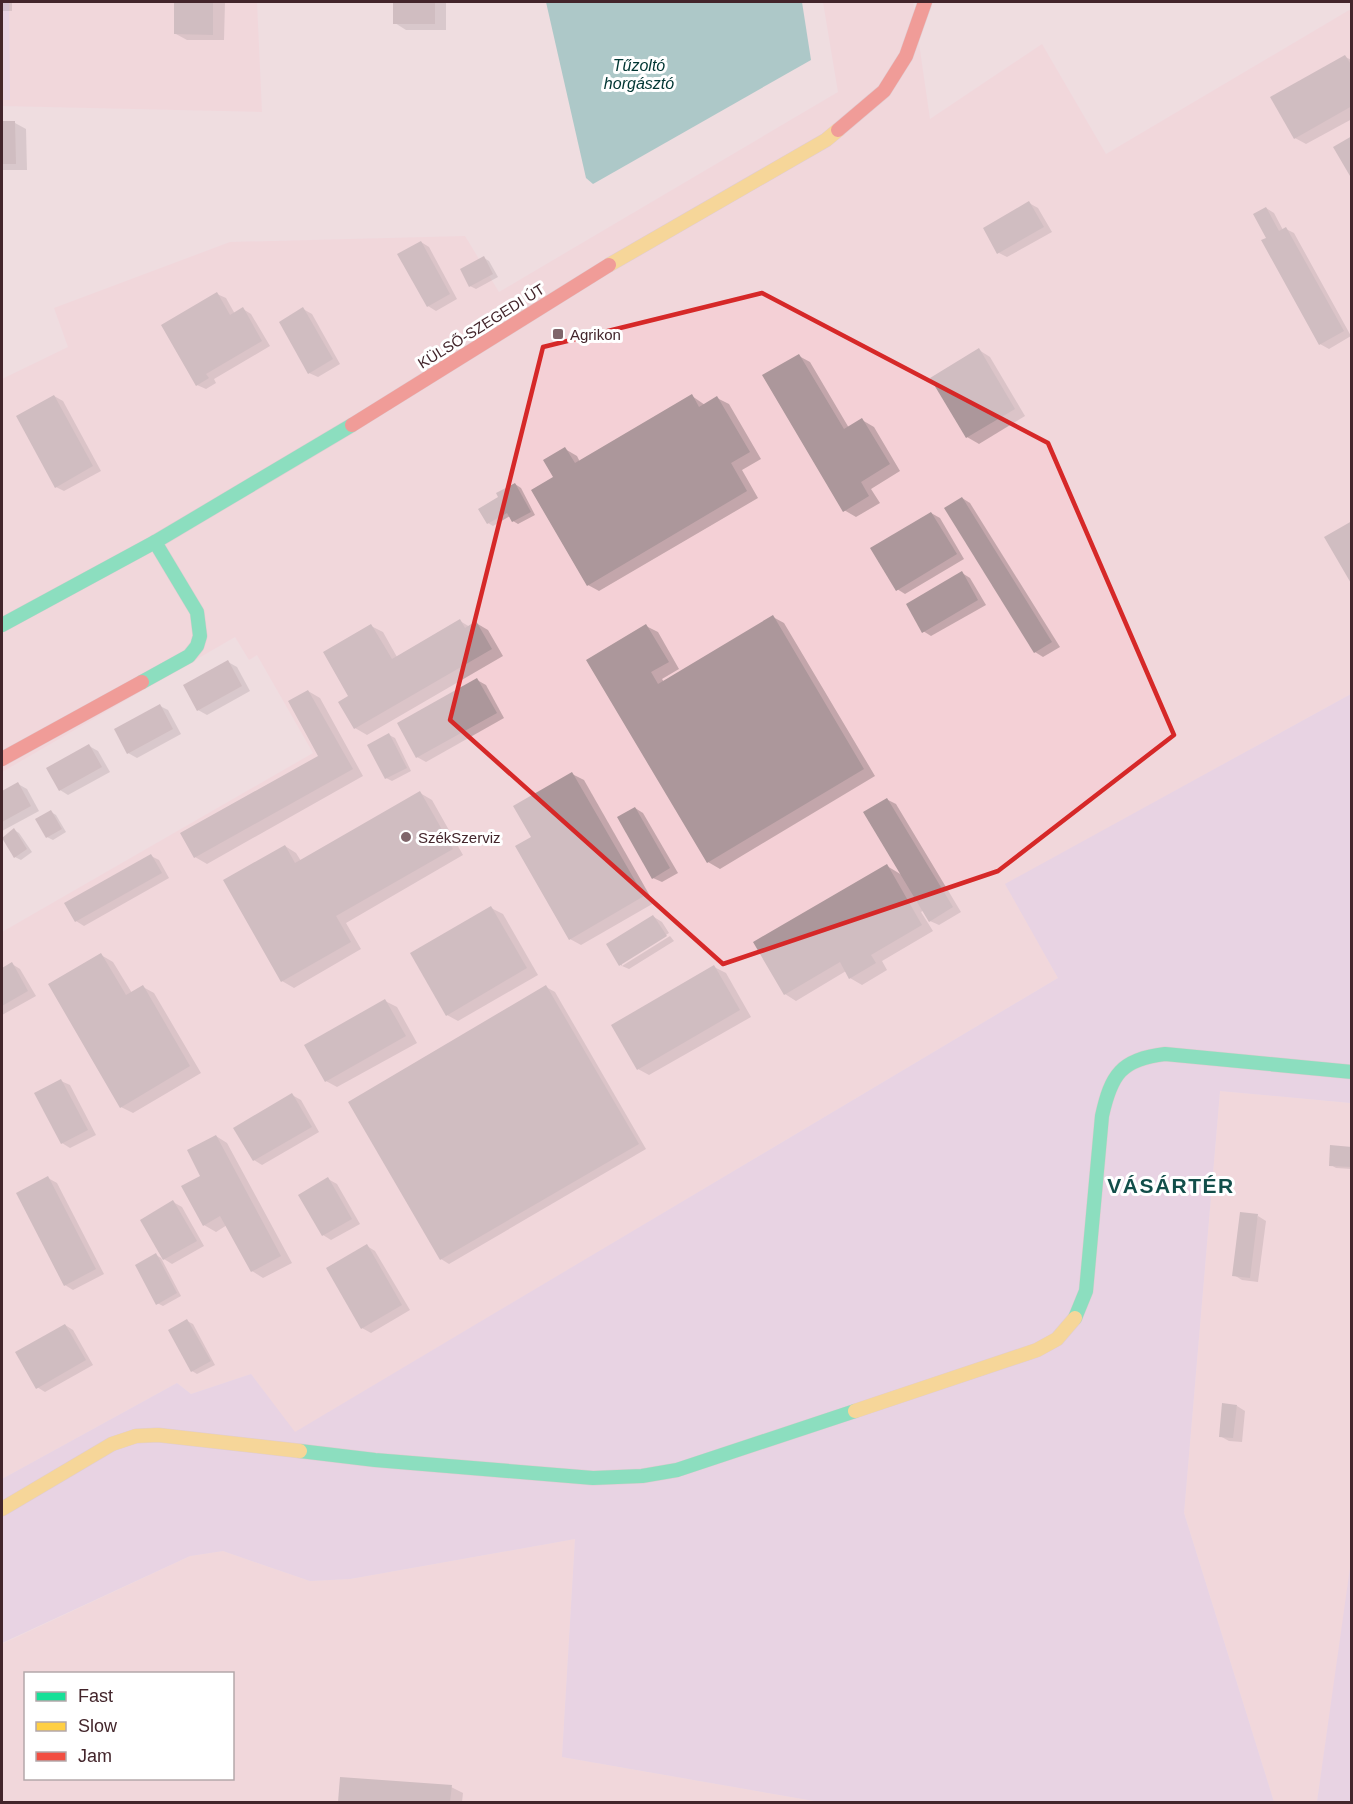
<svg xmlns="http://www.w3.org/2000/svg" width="1353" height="1804" font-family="Arial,sans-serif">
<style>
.built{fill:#f4d0d6;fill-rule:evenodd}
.green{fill:#dfc7e7}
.water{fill:#5eafaa}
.shadow{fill:#0003}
.building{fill:#ac979b}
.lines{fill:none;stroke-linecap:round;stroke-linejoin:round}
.fast-casing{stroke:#cfb9bd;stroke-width:15}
.slow-casing{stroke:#cfb9bd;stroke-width:15}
.jam-casing{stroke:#cfb9bd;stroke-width:15}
.fast{stroke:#16e098;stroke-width:14}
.slow{stroke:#ffcf43;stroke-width:14}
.jam{stroke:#f24e42;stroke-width:14}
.marked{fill:none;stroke:#d62828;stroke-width:4.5;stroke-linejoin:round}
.poi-dot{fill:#7f656a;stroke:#fff;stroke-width:2}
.labels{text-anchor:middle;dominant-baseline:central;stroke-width:6;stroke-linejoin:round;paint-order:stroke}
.street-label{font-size:15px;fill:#43252b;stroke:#fff}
.poi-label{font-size:15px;fill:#43252b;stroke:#fff;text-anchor:start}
.water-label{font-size:16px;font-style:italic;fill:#003633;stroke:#fff}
.district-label{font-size:21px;font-weight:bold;letter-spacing:1.5px;fill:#124e4a;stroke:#fff}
</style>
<rect width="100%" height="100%" fill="#efdde0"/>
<g class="built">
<path d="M2,2H257L262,112L2,106Z"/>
<path d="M823,2H913L930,119L1042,44L1106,154L1351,9V694L1006,884L1058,978L294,1433L251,1374L191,1394L177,1383L2,1479V932L313,753L257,655L249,660L235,637L2,772V379L68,347L54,308L230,242L465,236L499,292L838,92Z"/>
<path d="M1220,1091L1351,1103L1352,1561L1317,1802H1274L1184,1513Z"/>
<path d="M575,1539L562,1757L820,1802H2V1644L190,1556L223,1551L310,1581L350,1579ZM26,1674H232V1778H26Z"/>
</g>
<g class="green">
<path d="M2,2H9L10,100H2Z"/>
<path d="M1351,694V1103L1220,1091L1184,1513L1274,1802H820L562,1757L575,1539L350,1579L310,1581L223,1551L190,1556L2,1643V1479L177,1383L191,1394L251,1374L295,1432L1058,978L1005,884Z"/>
<path d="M1351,1561V1802H1317Z"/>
</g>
<path class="water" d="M546,2H802L811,60L593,184L586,178Z"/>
<g class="shadow">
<rect x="2" y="2" width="10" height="9"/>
<path d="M176,2H225L224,40H187L176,34Z"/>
<path d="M395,2H446V30H406L395,23Z"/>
<path d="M1345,57L1352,60V119L1306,144L1295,138Z"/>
<path d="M2,123H15L26,129L27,170H2Z"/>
<path d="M1029,203L1038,208L1052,232L1007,257L999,253Z"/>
<path d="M1266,208L1274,213L1283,230L1286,229L1294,233L1351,336L1329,349L1320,344L1268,238Z"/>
<path d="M421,242L429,247L457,299L436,311L428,306Z"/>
<path d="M484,258L489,261L498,277L476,289L470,286Z"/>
<path d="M217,294L226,298L235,314L243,309L251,314L270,346L214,379L216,383L206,389L197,385Z"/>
<path d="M303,309L312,314L340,364L318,377L309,373Z"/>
<path d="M979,350L990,357L1025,416L979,444L967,437Z"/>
<path d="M799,356L810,362L849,428L862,420L874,427L900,471L871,489L880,503L856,517L844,510Z"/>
<path d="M54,396L63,401L101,471L64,491L56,487Z"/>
<path d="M692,396L705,405L717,398L729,404L761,459L742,470L758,498L599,591L588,585L555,477L565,449L577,456L580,462Z"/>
<path d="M515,484L521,488L535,515L518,524L513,521L510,516L493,526L488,523L500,498Z"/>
<path d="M962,498L970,503L1060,647L1043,657L1035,652Z"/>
<path d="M931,513L940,518L964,559L905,594L897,589Z"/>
<path d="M962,573L970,578L986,605L931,636L923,631Z"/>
<path d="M773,617L784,623L875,776L720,869L708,862L588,660L646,626L658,632L679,669L662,679L664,682Z"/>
<path d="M460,621L470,627L476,623L488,630L503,656L367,735L355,728L371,626L383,632L397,657Z"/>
<path d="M228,662L237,667L250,691L207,715L198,710Z"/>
<path d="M477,680L486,685L504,718L426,762L417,757Z"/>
<path d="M308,691L320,698L363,776L207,864L195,857L320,756Z"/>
<path d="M160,706L168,710L181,734L137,758L128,753Z"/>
<path d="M389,735L395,738L411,771L392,781L386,778L369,745Z"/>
<path d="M89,746L98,751L110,772L68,795L60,790Z"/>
<path d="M572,774L584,780L654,903L581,945L570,939Z"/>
<path d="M18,784L27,789L39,811L2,831V793Z"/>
<path d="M420,793L432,800L463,855L346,923L361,949L294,988L282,981L285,846L296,853L301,861Z"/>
<path d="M888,800L896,804L961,912L939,925L930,921L924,910L921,912L933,931L882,961L887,970L862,985L850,978L846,971L796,1001L785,994L887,866L902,875Z"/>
<path d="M635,808L643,813L678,873L662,882L653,878Z"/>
<path d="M51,812L56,815L66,832L53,840L47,837Z"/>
<path d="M14,830L19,833L32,852L21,860L15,857Z"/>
<path d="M151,856L159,860L169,878L84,926L76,921Z"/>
<path d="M491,908L503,914L538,975L458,1021L447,1015Z"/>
<path d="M654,917L662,922L669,933L622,962V966L620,964Z"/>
<path d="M670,936L674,941L629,969L622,966Z"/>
<path d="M101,955L113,962L132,993L143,987L154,993L201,1073L133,1113L121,1107Z"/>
<path d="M12,964L20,969L36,996L2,1015V970Z"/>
<path d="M714,967L726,973L751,1017L649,1075L638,1069Z"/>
<path d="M546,987L555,992L646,1149L449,1264L441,1259Z"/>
<path d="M385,1001L397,1007L417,1043L337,1087L326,1081Z"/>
<path d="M61,1081L70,1085L96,1135L70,1148L62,1143Z"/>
<path d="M292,1095L301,1100L319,1132L262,1165L254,1160Z"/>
<path d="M216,1136L227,1143L292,1263L263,1278L252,1271L227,1225L216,1232L204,1225L203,1176Z"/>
<path d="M1352,1148V1169L1336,1168L1331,1165Z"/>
<path d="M48,1178L57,1183L104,1274L73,1290L65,1285Z"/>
<path d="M328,1179L337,1184L360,1224L331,1240L323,1235Z"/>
<path d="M173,1202L182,1207L204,1246L172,1264L164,1259Z"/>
<path d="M1258,1216L1266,1221L1258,1282L1242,1280L1234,1275Z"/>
<path d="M367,1246L375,1251L410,1310L371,1333L362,1328Z"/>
<path d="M156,1255L161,1258L181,1296L163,1306L157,1303Z"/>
<path d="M187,1321L193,1324L215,1365L197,1374L192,1371Z"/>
<path d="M65,1325L73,1330L93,1365L45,1392L37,1387Z"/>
<path d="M1237,1406L1245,1411L1242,1442L1229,1441L1220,1436Z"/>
<path d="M341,1779L451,1787L463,1793L462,1802H340Z"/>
</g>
<g class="building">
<path d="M174,2H213V35L174,34Z"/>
<rect x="393" y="2" width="42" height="22"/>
<path d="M1345,55L1352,66V106L1294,139L1270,97Z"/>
<path d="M2,121H15L16,164H2Z"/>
<path d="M1352,136V175L1350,176L1333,147Z"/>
<path d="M1029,201L1044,227L997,254L983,228Z"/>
<path d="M1266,207L1279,231L1286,227L1344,331L1319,345L1261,240L1266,238L1253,214Z"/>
<path d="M421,241L450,294L427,307L397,254Z"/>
<path d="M484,256L493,274L469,287L460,269Z"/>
<path d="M217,292L230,315L243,307L262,341L206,374L209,378L196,386L161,325Z"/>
<path d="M303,307L333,359L308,374L279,322Z"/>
<path d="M979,348L1015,409L966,438L930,378Z"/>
<path d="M799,354L844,429L862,418L890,464L861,482L869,496L843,512L762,375Z"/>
<path d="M692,394L699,407L717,396L750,452L731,463L747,491L587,586L531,490L553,477L543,460L565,447L575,463Z"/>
<path d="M54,395L93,466L55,488L16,416Z"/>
<path d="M515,483L531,512L512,522L507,513L487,524L478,509L498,497L496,493Z"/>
<path d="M962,497L1052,642L1034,653L944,508Z"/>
<path d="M931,512L957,554L896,591L870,548Z"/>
<path d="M1352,521V585L1324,537Z"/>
<path d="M962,571L978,600L922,633L906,604Z"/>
<path d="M773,615L864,769L707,863L586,660L646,624L669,662L651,672L658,684Z"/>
<path d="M460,619L465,628L476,621L492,649L354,729L338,702L348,696L323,652L371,624L392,659Z"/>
<path d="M228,660L242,686L197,711L183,685Z"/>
<path d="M477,678L497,713L416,758L397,723Z"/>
<path d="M308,690L353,769L194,858L180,833L318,756L288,701Z"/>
<path d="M160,704L173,729L127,754L114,729Z"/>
<path d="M389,733L407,768L385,779L367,745Z"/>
<path d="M89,744L102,767L59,791L46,768Z"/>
<path d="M572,772L644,896L569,940L515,846L531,837L513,806Z"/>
<path d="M18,782L31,806L2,822V791Z"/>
<path d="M420,791L453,849L336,916L351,942L281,982L223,880L285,845L295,863Z"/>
<path d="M887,798L953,907L929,922L863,812Z"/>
<path d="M635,807L670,868L652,879L617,817Z"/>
<path d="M51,810L62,829L46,838L35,819Z"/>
<path d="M14,828L27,849L14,858L2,838Z"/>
<path d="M151,854L162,873L75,922L64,903Z"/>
<path d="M887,864L922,925L871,955L876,963L849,979L840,962L784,995L753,942Z"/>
<path d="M491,906L527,968L446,1016L410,953Z"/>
<path d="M653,915L667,936L619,966L606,944Z"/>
<path d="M101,953L126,995L143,985L190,1066L120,1108L48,984Z"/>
<path d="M12,962L28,991L2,1006V968Z"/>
<path d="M714,965L740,1010L637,1070L611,1025Z"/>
<path d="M546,985L639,1144L440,1260L348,1102Z"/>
<path d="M385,999L406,1036L325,1082L304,1045Z"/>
<path d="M61,1079L88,1130L61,1144L34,1093Z"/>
<path d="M292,1093L312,1127L253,1161L233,1128Z"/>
<path d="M216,1135L281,1256L251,1272L220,1216L203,1226L181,1186L200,1176L187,1150Z"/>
<path d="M1330,1145L1352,1147V1167L1329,1166Z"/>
<path d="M48,1176L96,1269L64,1286L16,1193Z"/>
<path d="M328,1177L352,1219L322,1236L298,1195Z"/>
<path d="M173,1200L197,1241L163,1260L140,1220Z"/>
<path d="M1240,1212L1258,1214L1250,1278L1232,1276Z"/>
<path d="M367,1244L402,1305L361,1329L326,1268Z"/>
<path d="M156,1253L177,1293L156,1305L135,1265Z"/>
<path d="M187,1319L211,1361L191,1372L168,1330Z"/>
<path d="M65,1324L86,1360L36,1389L15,1352Z"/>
<path d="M1222,1403L1237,1405L1233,1438L1219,1437Z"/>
<path d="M340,1777L452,1785L450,1802H338Z"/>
</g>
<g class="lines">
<g class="fast-casing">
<g id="fast">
<path d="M2,625L155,542L352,425"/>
<path d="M142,682L189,656L197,646L200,636L197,612L155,542"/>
<path d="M1075,1318L1086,1291L1102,1116C1111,1075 1121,1059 1165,1054L1352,1072"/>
<path d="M300,1451L375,1460L593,1478L642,1476L677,1470L855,1411"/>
</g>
</g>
<g class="slow-casing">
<g id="slow">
<path d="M609,265L826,140L838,130"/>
<path d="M855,1411L1037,1350L1057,1339L1075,1318"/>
<path d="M2,1509L112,1444L136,1436L158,1435L300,1451"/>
</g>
</g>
<g class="jam-casing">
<g id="jam">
<path d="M838,130L884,91L906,56L925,2"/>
<path d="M352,425L609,265"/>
<path d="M2,759L142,682"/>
</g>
</g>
<use href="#fast" class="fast"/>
<use href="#slow" class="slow"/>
<use href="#jam" class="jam"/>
</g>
<path d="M0 0H1353V1804H0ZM762,293L1048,443L1174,735L998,871L723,964L450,720L543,347Z" fill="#efdde0" fill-opacity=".55" fill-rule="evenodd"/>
<path class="marked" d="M762,293L1048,443L1174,735L998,871L723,964L450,720L543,347Z"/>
<g class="poi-dot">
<rect x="552" y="328" width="12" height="12" rx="3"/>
<circle cx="406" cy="837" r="6"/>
</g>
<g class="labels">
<g class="street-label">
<text transform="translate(481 326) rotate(-32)">KÜLSŐ-SZEGEDI ÚT</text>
</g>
<g class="poi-label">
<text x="570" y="334">Agrikon</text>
<text x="418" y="837">SzékSzerviz</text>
</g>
<g class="water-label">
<text x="639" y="65">Tűzoltó<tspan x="639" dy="18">horgásztó</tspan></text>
</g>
<g class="district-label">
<text x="1171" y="1185">VÁSÁRTÉR</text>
</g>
</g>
<rect width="1353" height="1804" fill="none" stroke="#43252b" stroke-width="6"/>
<rect x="24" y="1672" width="210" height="108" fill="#ffffff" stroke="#b4a8aa" stroke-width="1.5"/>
<rect x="36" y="1692" width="30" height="9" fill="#16e098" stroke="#b4a8aa" stroke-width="1.5"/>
<text x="78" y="1702" font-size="18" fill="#43252b">Fast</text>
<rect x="36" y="1722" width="30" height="9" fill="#ffcf43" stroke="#b4a8aa" stroke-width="1.5"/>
<text x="78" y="1732" font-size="18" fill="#43252b">Slow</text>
<rect x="36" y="1752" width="30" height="9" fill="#f24e42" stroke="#b4a8aa" stroke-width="1.5"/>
<text x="78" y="1762" font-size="18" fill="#43252b">Jam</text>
</svg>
